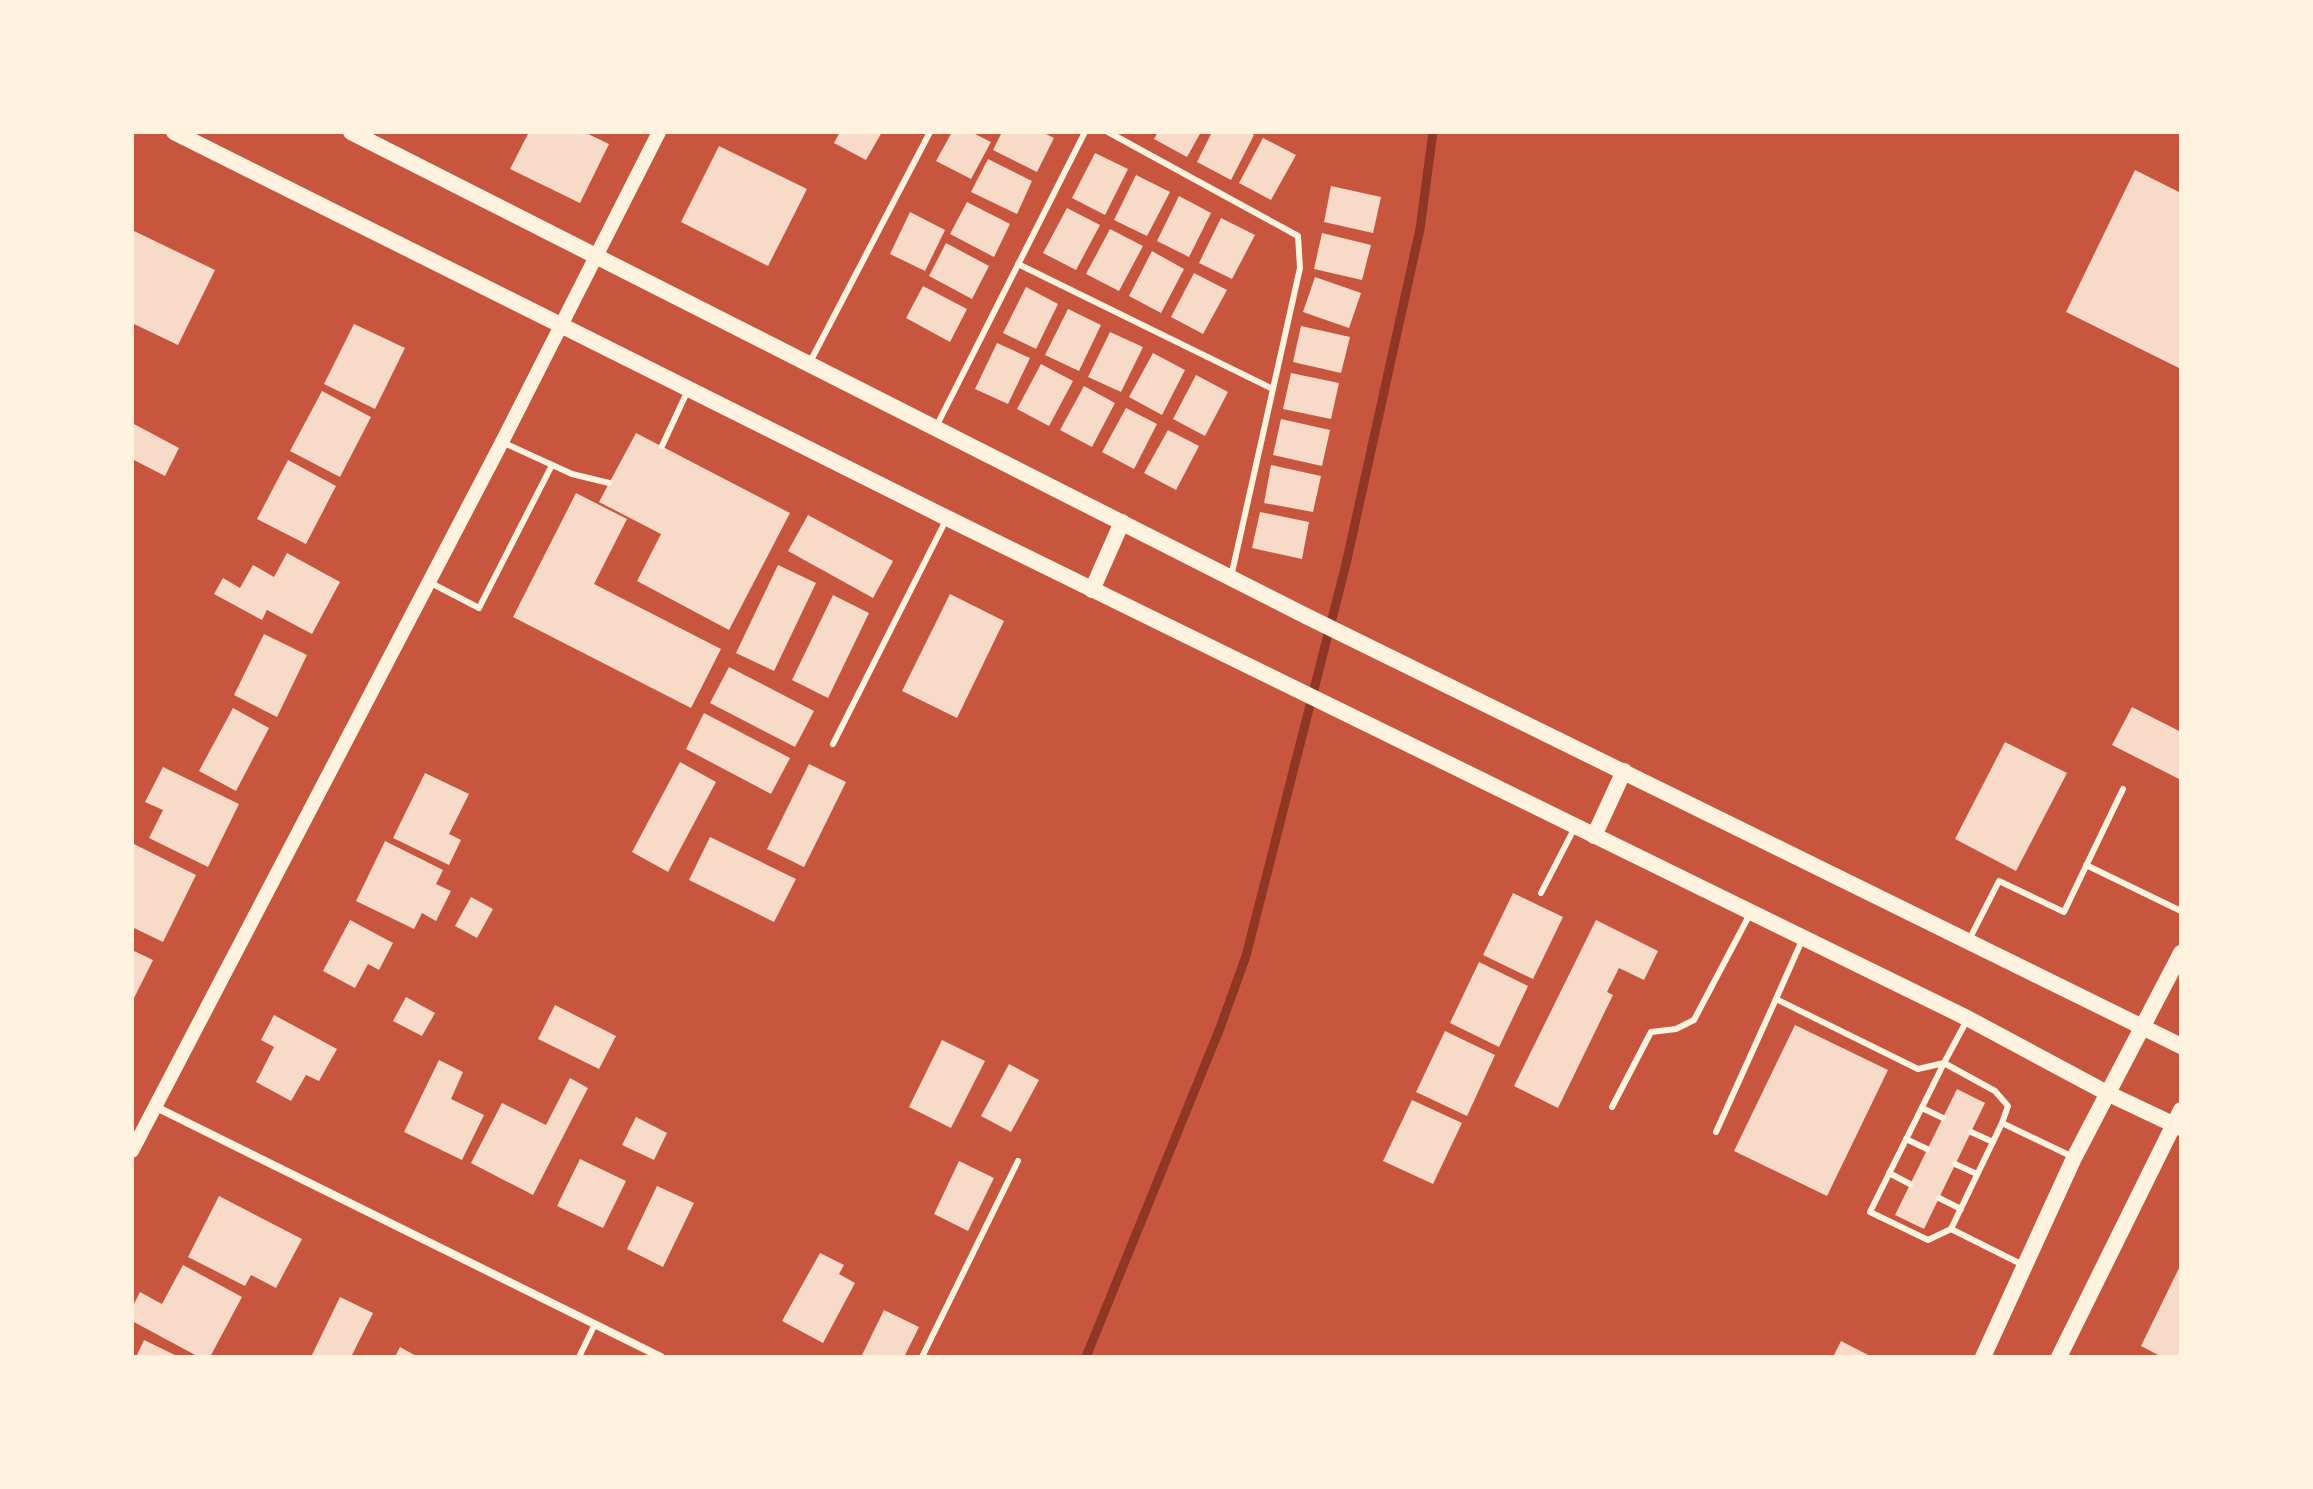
<svg xmlns="http://www.w3.org/2000/svg" width="2313" height="1489" font-family="Rubik,sans-serif">
<style>
.lines{fill:none;stroke-linecap:round;stroke-linejoin:round}
.stream{stroke:#8f3625;stroke-width:9}
.building{fill:#f7dbc8}
.service{stroke:#fff3e0;stroke-width:6}
.minor{stroke:#fff3e0;stroke-width:8}
.tertiary{stroke:#fff3e0;stroke-width:14}
.secondary{stroke:#fff3e0;stroke-width:16}
</style>
<rect width="100%" height="100%" fill="#c8553d"/>
<g class="lines">
<path class="stream" d="M1086,1357L1220,1028L1246,956L1346,564L1420,229L1433,132"/>
</g>
<g class="building">
<path d="M529,132H584L609,144L580,203L510,169Z"/>
<path d="M840,132H882L866,160L834,143Z"/>
<path d="M952,132H971L991,142L971,179L936,161Z"/>
<path d="M1002,132H1042L1054,138L1037,172L993,150Z"/>
<path d="M1158,132H1201L1187,157L1154,139Z"/>
<path d="M1212,132H1249L1254,135L1231,180L1197,162Z"/>
<path d="M1263,138L1296,155L1271,200L1239,183Z"/>
<path d="M719,146L807,189L768,266L681,222Z"/>
<path d="M1095,153L1128,169L1105,215L1072,198Z"/>
<path d="M988,159L1032,181L1017,214L971,192Z"/>
<path d="M2135,170L2181,193V369L2066,312Z"/>
<path d="M1136,175L1170,192L1147,236L1114,220Z"/>
<path d="M1331,186L1381,197L1373,233L1324,222Z"/>
<path d="M1179,196L1211,213L1189,257L1157,241Z"/>
<path d="M967,202L1010,224L994,257L950,234Z"/>
<path d="M1067,208L1100,225L1076,270L1043,253Z"/>
<path d="M910,212L945,230L925,271L890,254Z"/>
<path d="M1221,218L1255,235L1232,279L1199,263Z"/>
<path d="M1110,229L1143,246L1119,291L1086,274Z"/>
<path d="M132,230L215,270L178,345L132,323Z"/>
<path d="M1322,233L1371,245L1362,280L1314,269Z"/>
<path d="M946,243L989,266L972,299L929,276Z"/>
<path d="M1152,251L1184,269L1161,313L1129,296Z"/>
<path d="M1194,273L1227,290L1203,334L1171,317Z"/>
<path d="M1315,277L1361,293L1349,328L1303,312Z"/>
<path d="M923,286L967,309L950,342L906,318Z"/>
<path d="M1026,287L1058,304L1036,349L1003,333Z"/>
<path d="M1068,309L1101,325L1079,371L1045,355Z"/>
<path d="M354,324L405,348L375,409L324,384Z"/>
<path d="M1301,326L1350,337L1341,373L1293,362Z"/>
<path d="M1110,332L1143,347L1121,392L1088,377Z"/>
<path d="M997,343L1030,358L1008,404L975,389Z"/>
<path d="M1153,353L1185,370L1162,415L1129,397Z"/>
<path d="M1041,364L1073,381L1049,426L1017,409Z"/>
<path d="M1291,373L1339,383L1331,419L1283,409Z"/>
<path d="M1196,375L1228,392L1205,436L1173,419Z"/>
<path d="M1084,386L1115,403L1092,447L1060,430Z"/>
<path d="M322,391L371,417L340,477L290,451Z"/>
<path d="M1126,408L1157,424L1134,469L1102,452Z"/>
<path d="M1281,419L1330,430L1322,466L1273,455Z"/>
<path d="M132,423L179,448L165,476L132,459Z"/>
<path d="M1168,430L1199,446L1176,490L1144,473Z"/>
<path d="M636,433L790,513L729,630L637,581L661,534L599,502Z"/>
<path d="M288,460L336,486L306,544L257,519Z"/>
<path d="M1271,465L1321,476L1313,512L1264,503Z"/>
<path d="M576,493L627,519L594,584L721,649L691,708L513,617Z"/>
<path d="M1260,512L1309,522L1302,559L1252,548Z"/>
<path d="M808,515L893,561L873,598L788,551Z"/>
<path d="M287,553L340,582L312,634L267,610L262,620L214,594L223,578L240,588L253,565L274,577Z"/>
<path d="M778,565L816,583L774,671L736,653Z"/>
<path d="M950,594L1004,621L957,718L902,691Z"/>
<path d="M833,595L869,613L828,698L792,680Z"/>
<path d="M264,634L307,655L277,717L234,695Z"/>
<path d="M729,667L814,711L795,747L710,703Z"/>
<path d="M2132,707L2181,732V780L2112,745Z"/>
<path d="M233,708L269,728L236,791L199,771Z"/>
<path d="M704,713L790,758L771,794L686,749Z"/>
<path d="M2005,742L2067,773L2016,871L1955,839Z"/>
<path d="M680,762L716,782L668,872L632,852Z"/>
<path d="M809,764L846,782L804,867L767,849Z"/>
<path d="M163,767L239,804L208,867L149,838L163,810L145,802Z"/>
<path d="M425,773L469,794L449,834L461,840L449,865L393,838Z"/>
<path d="M710,837L796,879L774,922L689,880Z"/>
<path d="M385,841L443,870L436,884L451,891L436,921L422,913L414,929L356,901Z"/>
<path d="M132,843L196,875L163,942L132,927Z"/>
<path d="M1513,893L1563,917L1533,979L1483,955Z"/>
<path d="M471,897L493,909L477,938L455,926Z"/>
<path d="M350,920L393,943L379,970L368,964L355,988L323,971Z"/>
<path d="M1596,920L1658,951L1644,980L1619,968L1607,992L1613,995L1558,1108L1514,1086Z"/>
<path d="M132,950L153,960L132,1002Z"/>
<path d="M1479,962L1528,986L1499,1047L1450,1023Z"/>
<path d="M406,997L435,1013L422,1036L393,1021Z"/>
<path d="M555,1005L616,1036L599,1069L538,1039Z"/>
<path d="M274,1015L337,1049L319,1081L306,1075L291,1101L256,1082L274,1047L261,1040Z"/>
<path d="M1795,1025L1888,1070L1827,1196L1734,1151Z"/>
<path d="M1445,1031L1495,1055L1467,1116L1416,1092Z"/>
<path d="M942,1040L985,1061L951,1128L909,1107Z"/>
<path d="M439,1060L463,1072L451,1099L484,1115L462,1160L404,1132Z"/>
<path d="M1009,1064L1039,1080L1011,1132L981,1116Z"/>
<path d="M570,1078L588,1088L533,1195L471,1163L502,1103L546,1125Z"/>
<path d="M1957,1089L1985,1103L1924,1229L1895,1215Z"/>
<path d="M1412,1100L1462,1123L1433,1184L1383,1161Z"/>
<path d="M636,1117L667,1133L654,1160L622,1145Z"/>
<path d="M580,1159L626,1181L603,1228L557,1206Z"/>
<path d="M959,1161L994,1178L968,1231L934,1214Z"/>
<path d="M657,1186L694,1203L663,1267L627,1249Z"/>
<path d="M219,1196L302,1239L276,1288L251,1275L245,1286L188,1257Z"/>
<path d="M820,1253L844,1265L839,1274L855,1283L823,1343L782,1321Z"/>
<path d="M2181,1264V1357H2162L2141,1346Z"/>
<path d="M183,1265L242,1297L210,1357H199L132,1321V1308L140,1292L162,1304Z"/>
<path d="M340,1297L373,1313L351,1357H311Z"/>
<path d="M884,1310L919,1327L904,1357H861Z"/>
<path d="M144,1340L179,1357H136Z"/>
<path d="M1841,1341L1872,1357H1833Z"/>
<path d="M400,1347L418,1357H395Z"/>
</g>
<g class="lines">
<g class="service">
<path d="M1108,132L1298,236L1300,268L1231,577"/>
<path d="M1018,264L1273,389"/>
<path d="M809,364L930,132"/>
<path d="M937,425L1085,132"/>
<path d="M502,442L572,474L609,483"/>
<path d="M662,446L688,390"/>
<path d="M429,582L479,608L552,465"/>
<path d="M833,744L947,518"/>
<path d="M2086,865L2181,911"/>
<path d="M1541,893L1575,827"/>
<path d="M1803,938L1776,999L1918,1069L1944,1063L1967,1020"/>
<path d="M1970,938L1999,881L2064,912L2123,789"/>
<path d="M1612,1107L1651,1032L1676,1029L1694,1020L1751,912"/>
<path d="M1922,1108L1943,1118"/>
<path d="M1716,1132L1776,999"/>
<path d="M1971,1132L1993,1142"/>
<path d="M1906,1139L1927,1149"/>
<path d="M1955,1164L1977,1174"/>
<path d="M1889,1173L1910,1184"/>
<path d="M1939,1198L1961,1209"/>
<path d="M1951,1229L1928,1240L1870,1212L1944,1063L1995,1091L2008,1106L2002,1123"/>
<path d="M2025,1266L1951,1229L2002,1123L2071,1156"/>
<path d="M579,1357L595,1324"/>
<path d="M922,1357L1018,1161"/>
</g>
<path class="minor" d="M154,1106L661,1357"/>
<path class="tertiary" d="M132,1151L502,442L659,132"/>
<g class="secondary">
<path d="M174,132L947,518L1967,1018L2107,1093L2181,1128"/>
<path d="M351,132L1306,616L2181,1046"/>
<path d="M1092,590L1122,522"/>
<path d="M1594,836L1624,771"/>
<path d="M1983,1357L2074,1158L2181,953"/>
<path d="M2059,1357L2181,1110"/>
</g>
</g>
<rect width="2313" height="1489" fill="none" stroke="#fff3e0" stroke-width="268"/>
</svg>
